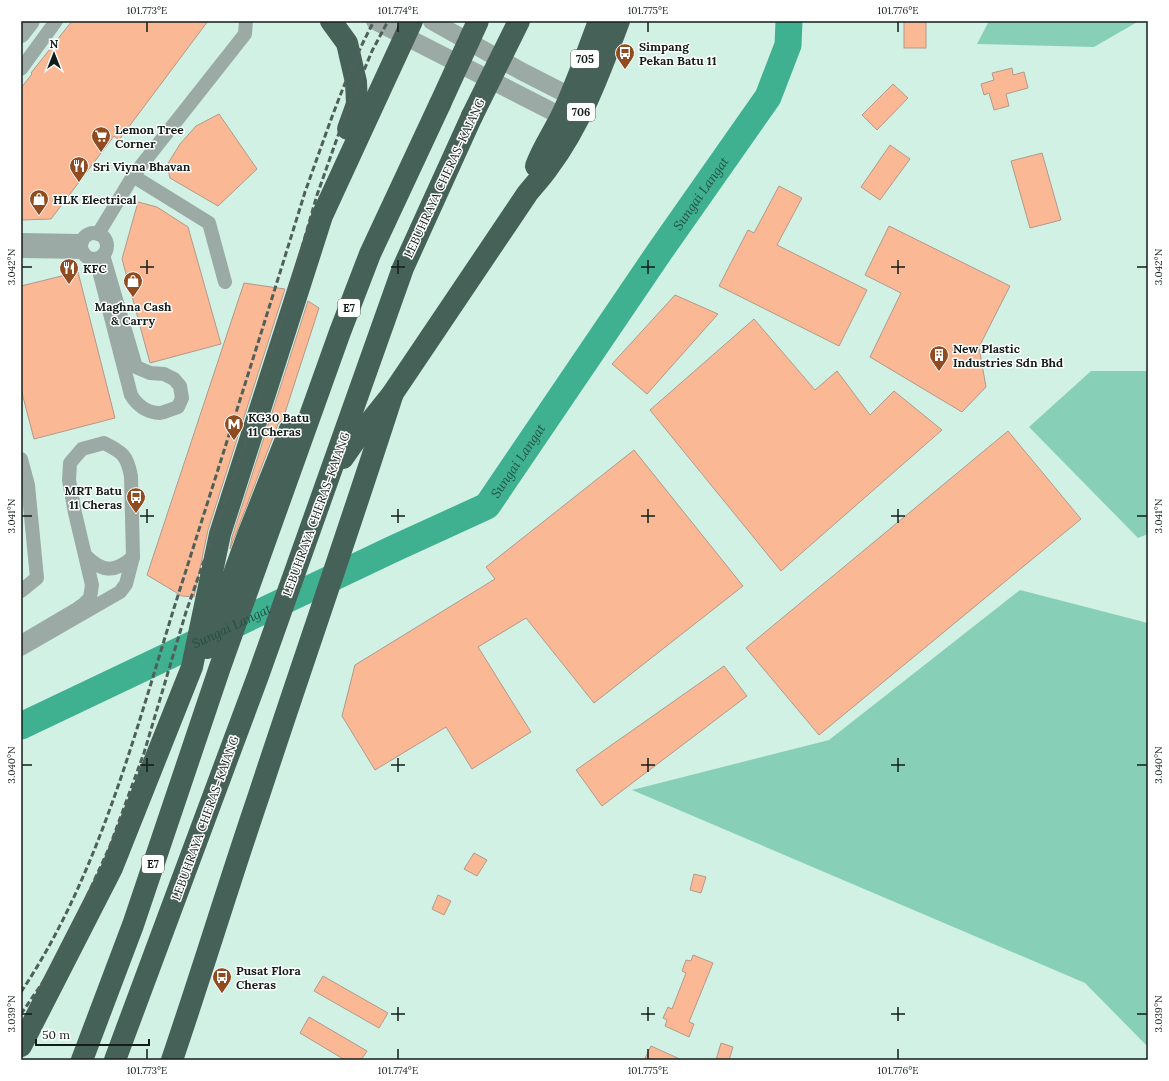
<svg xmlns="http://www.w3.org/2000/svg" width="1169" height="1081" font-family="Lora,serif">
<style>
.green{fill:#87d0b7}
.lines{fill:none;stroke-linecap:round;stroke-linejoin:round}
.river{stroke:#3fb191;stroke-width:27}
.building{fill:#fab894;stroke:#b2998b}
.minor{stroke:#9caaa5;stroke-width:14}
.tertiary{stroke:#9caaa5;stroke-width:18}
.motorway{stroke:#466258;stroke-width:22}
.rail{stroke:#4f605a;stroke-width:3;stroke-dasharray:6 3;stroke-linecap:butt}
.motorway-bridge{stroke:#466258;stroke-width:22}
.ticks{fill:none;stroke:#121d19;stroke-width:1.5}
.labels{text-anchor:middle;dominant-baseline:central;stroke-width:3;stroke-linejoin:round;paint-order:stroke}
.shield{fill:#fff;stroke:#59615e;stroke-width:1}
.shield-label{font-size:11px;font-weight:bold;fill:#121d19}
.poi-label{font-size:12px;font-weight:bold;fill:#121d19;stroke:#fff;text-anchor:start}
.street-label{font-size:12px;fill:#121d19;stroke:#fff}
.water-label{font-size:13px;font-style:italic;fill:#225042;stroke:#fff}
.neatline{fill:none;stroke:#121d19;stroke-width:1.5}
.ticks-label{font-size:10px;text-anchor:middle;fill:#121d19}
</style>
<rect width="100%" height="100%" fill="#d2f1e5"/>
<g class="green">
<path d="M989,21H1139L1094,47L977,44Z"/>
<path d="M1091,371H1148V534L1138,538L1029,427Z"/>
<path d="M1020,590L1148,623V1047L1085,983L632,790L829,740Z"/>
</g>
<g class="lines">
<path class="river" id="s1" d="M21,726L393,549L487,506L660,251L768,97L788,45L789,21"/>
</g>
<g class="building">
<path d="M72,21H208L119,140L114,136L51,219L21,220V88L32,74L31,73Z"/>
<rect x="904" y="21" width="22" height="27"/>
<path d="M1012,68L1013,75L1024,72L1028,88L1006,94L1009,106L994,110L989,93L984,95L981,84L994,80L992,73Z"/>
<path d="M893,84L908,98L877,130L862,115Z"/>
<path d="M219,114L257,169L218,206L170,178L167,165L180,144L196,126Z"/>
<path d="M890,145L910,159L880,200L861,187Z"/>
<path d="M1042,153L1061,220L1030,228L1011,161Z"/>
<path d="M779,186L802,198L777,245L867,290L839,346L719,286L748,230L754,233Z"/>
<path d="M138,202L157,207L188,227L221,344L150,363L122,259Z"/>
<path d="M889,226L1010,286L979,347L986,387L962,412L870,357L901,293L865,275Z"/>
<path d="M78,272L115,418L34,439L21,389V286Z"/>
<path d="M244,283L285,289L208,530L194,597L182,596L147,575Z"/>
<path d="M675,295L718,314L647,394L612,364Z"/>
<path d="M308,301L319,308L283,419L278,424L230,549L232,537Z"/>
<path d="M754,319L815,390L837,371L870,415L894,391L942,430L781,571L650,410Z"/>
<path d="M1008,431L1081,519L819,735L746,648Z"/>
<path d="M634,450L743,586L594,703L526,618L478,647L531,732L472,769L446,727L375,770L342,716L355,665L495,579L486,567Z"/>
<path d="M724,666L747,696L602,806L576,770Z"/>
<path d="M474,853L487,860L477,876L464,869Z"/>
<path d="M694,874L706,877L701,893L690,890Z"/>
<path d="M438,895L451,901L444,915L432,909Z"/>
<path d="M693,955L713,963L689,1022L694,1024L689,1037L665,1026L667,1020L663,1018L668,1007L672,1009L686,973L682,971L686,960L691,961Z"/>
<path d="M323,976L388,1013L379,1028L314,991Z"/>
<path d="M309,1017L367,1051L361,1060H345L300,1033Z"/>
<path d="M721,1043L733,1047L729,1060H716Z"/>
<path d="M651,1046L682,1060H644Z"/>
</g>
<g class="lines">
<g class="minor">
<path d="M21,69L56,21"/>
<path d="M133,176L209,223L225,282"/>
<circle cx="94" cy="246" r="13"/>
<path d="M98,234L133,176L144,162L245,34L246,21"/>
<path d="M21,240L82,241"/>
<path d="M21,251L83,252"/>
<path d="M96,259L131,395C137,405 147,413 160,413C165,412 172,409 178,407L182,398L180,386L174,379L164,374L150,373L136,367L103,255"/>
<path d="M21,459L28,485L37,578L21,591"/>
<path d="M87,557C103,573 116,572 133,557"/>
<path d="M21,642L77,609L84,604L90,598L92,585L75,513L69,480L70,463L82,449L104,443C122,452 127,455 131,476L133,557L126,584L120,592L21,649"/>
</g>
<g class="tertiary">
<path d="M375,21L561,116"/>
<path d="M432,21L521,71L570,96"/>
<path d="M21,34L31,21"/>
</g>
<g class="motorway">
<path d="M331,21L347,43L356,82L357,104L348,129"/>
<path d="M536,166C542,149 553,133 561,117C576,86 587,53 599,21"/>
<path d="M343,458L357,438L393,393L527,194C534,185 542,177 548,168C581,124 600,72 619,21"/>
<path d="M207,648L248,535L290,429"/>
<path d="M21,1046L112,868L192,667L220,534L322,216L412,21"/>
<path d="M82,1060L133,925L220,667L340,332L370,254L440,104"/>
<path d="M115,1060L258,676L403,268L472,116"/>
<path d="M172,1060C202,972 229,883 259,795C303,661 350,527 393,393"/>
</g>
<g class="rail">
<path d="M21,992C97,879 134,737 174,608C218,470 262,331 305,192C326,134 345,75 374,21"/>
<path d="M21,1014L45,979L73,927L110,846L144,753L186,612L248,436L317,195L345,116L372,51L388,21"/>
</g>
<g class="motorway-bridge">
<path d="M440,104L478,21"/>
<path d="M472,116L519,21"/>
</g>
</g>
<path class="ticks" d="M147,22V32M398,22V32M648,22V32M898,22V32M147,260V274M398,260V274M648,260V274M898,260V274M22,267H32M140,267H154M391,267H405M641,267H655M891,267H905M1137,267H1147M147,509V523M398,509V523M648,509V523M898,509V523M22,516H32M140,516H154M391,516H405M641,516H655M891,516H905M1137,516H1147M147,758V772M398,758V772M648,758V772M898,758V772M22,765H32M140,765H154M391,765H405M641,765H655M891,765H905M1137,765H1147M398,1007V1021M648,1007V1021M898,1007V1021M22,1014H32M391,1014H405M641,1014H655M891,1014H905M1137,1014H1147M147,1049V1059M398,1049V1059M648,1049V1059M898,1049V1059"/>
<defs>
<g id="bus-pin" transform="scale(1)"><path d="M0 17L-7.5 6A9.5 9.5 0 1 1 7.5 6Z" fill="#904b20" stroke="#fff"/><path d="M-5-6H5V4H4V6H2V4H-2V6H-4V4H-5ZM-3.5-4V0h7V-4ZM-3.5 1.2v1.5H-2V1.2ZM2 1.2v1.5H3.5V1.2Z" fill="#fff"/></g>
<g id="supermarket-pin" transform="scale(1)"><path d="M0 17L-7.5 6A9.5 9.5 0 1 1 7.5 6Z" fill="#904b20" stroke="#fff"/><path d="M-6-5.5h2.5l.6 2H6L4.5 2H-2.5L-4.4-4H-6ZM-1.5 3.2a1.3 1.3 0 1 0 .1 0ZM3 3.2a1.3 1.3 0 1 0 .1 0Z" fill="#fff"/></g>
<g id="restaurant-pin" transform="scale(1)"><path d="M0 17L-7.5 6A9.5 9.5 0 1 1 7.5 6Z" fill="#904b20" stroke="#fff"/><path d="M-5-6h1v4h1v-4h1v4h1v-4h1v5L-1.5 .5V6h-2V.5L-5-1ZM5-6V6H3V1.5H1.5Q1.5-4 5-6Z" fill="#fff"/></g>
<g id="shop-pin" transform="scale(1)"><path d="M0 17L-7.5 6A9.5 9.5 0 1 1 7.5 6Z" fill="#904b20" stroke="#fff"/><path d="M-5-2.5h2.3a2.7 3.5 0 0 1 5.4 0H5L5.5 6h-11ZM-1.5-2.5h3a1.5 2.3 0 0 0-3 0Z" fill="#fff"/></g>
<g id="building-pin" transform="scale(1)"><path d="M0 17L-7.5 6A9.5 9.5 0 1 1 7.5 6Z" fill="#904b20" stroke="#fff"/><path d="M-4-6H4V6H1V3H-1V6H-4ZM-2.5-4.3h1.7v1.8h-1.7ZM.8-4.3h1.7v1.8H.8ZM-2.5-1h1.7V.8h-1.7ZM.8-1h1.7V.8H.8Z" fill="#fff"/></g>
<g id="metro-pin" transform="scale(1)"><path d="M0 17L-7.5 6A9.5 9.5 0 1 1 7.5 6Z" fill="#904b20" stroke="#fff"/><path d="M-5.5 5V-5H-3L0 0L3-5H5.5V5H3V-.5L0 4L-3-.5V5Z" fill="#fff"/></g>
</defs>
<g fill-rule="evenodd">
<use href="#bus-pin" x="625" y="53"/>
<use href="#supermarket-pin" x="101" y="136"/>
<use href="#restaurant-pin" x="79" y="166"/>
<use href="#shop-pin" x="39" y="199"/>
<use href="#restaurant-pin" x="69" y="268"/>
<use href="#shop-pin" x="133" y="281"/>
<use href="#building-pin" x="939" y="355"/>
<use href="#metro-pin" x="234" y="424"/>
<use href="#bus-pin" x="136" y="497"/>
<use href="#bus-pin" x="222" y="977"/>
</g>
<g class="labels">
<g class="shield">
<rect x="571" y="50" width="28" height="18" rx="3"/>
<rect x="567" y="103" width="28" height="18" rx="3"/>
<rect x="338" y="299" width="22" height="18" rx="3"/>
<rect x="142" y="855" width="22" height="18" rx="3"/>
</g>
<g class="shield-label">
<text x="585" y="59">705</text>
<text x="581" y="112">706</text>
<text x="349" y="308">E7</text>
<text x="153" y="864">E7</text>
</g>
<g class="poi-label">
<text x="639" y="46">Simpang<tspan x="639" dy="14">Pekan Batu 11</tspan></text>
<text x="115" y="129">Lemon Tree<tspan x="115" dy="14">Corner</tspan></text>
<text x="93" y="166">Sri Viyna Bhavan</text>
<text x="53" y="199">HLK Electrical</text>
<text x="83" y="268">KFC</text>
<text x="133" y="306" text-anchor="middle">Maghna Cash<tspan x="133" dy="14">&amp; Carry</tspan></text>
<text x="953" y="348">New Plastic<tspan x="953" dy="14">Industries Sdn Bhd</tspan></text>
<text x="248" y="417">KG30 Batu<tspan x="248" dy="14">11 Cheras</tspan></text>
<text x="122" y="490" text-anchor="end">MRT Batu<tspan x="122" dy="14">11 Cheras</tspan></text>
<text x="236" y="970">Pusat Flora<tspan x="236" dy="14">Cheras</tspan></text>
</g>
<g class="street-label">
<text transform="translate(444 178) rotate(-65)">LEBUHRAYA CHERAS–KAJANG</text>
<text transform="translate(316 514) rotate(-70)">LEBUHRAYA CHERAS–KAJANG</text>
<text transform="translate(205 818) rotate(-70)">LEBUHRAYA CHERAS–KAJANG</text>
</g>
<g class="water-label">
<text stroke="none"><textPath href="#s1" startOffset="894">Sungai Langat</textPath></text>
<text stroke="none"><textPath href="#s1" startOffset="570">Sungai Langat</textPath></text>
<text stroke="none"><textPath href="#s1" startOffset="233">Sungai Langat</textPath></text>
</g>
</g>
<rect width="1169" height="1081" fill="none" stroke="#ffffff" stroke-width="44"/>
<g transform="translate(54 54)" stroke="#ffffff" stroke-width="3" paint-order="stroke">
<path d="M0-3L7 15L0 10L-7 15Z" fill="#121d19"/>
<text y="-6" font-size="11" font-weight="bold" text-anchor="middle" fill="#121d19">N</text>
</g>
<path d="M36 1039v6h113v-6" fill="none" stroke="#121d19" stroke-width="2"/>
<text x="42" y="1039" font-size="12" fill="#121d19" stroke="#ffffff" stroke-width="3" paint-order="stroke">50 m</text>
<rect x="22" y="22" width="1125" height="1037" class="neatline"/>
<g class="ticks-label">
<text x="147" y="14">101.773°E</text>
<text x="398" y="14">101.774°E</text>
<text x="648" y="14">101.775°E</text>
<text x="898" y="14">101.776°E</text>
<text transform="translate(11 267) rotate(-90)" y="4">3.042°N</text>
<text transform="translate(1158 267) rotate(-90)" y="4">3.042°N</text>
<text transform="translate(11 516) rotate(-90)" y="4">3.041°N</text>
<text transform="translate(1158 516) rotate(-90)" y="4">3.041°N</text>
<text transform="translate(11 765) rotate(-90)" y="4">3.040°N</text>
<text transform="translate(1158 765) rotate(-90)" y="4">3.040°N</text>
<text transform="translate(11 1014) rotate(-90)" y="4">3.039°N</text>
<text transform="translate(1158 1014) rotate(-90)" y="4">3.039°N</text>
<text x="147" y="1074">101.773°E</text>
<text x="398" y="1074">101.774°E</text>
<text x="648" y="1074">101.775°E</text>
<text x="898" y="1074">101.776°E</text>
</g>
</svg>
